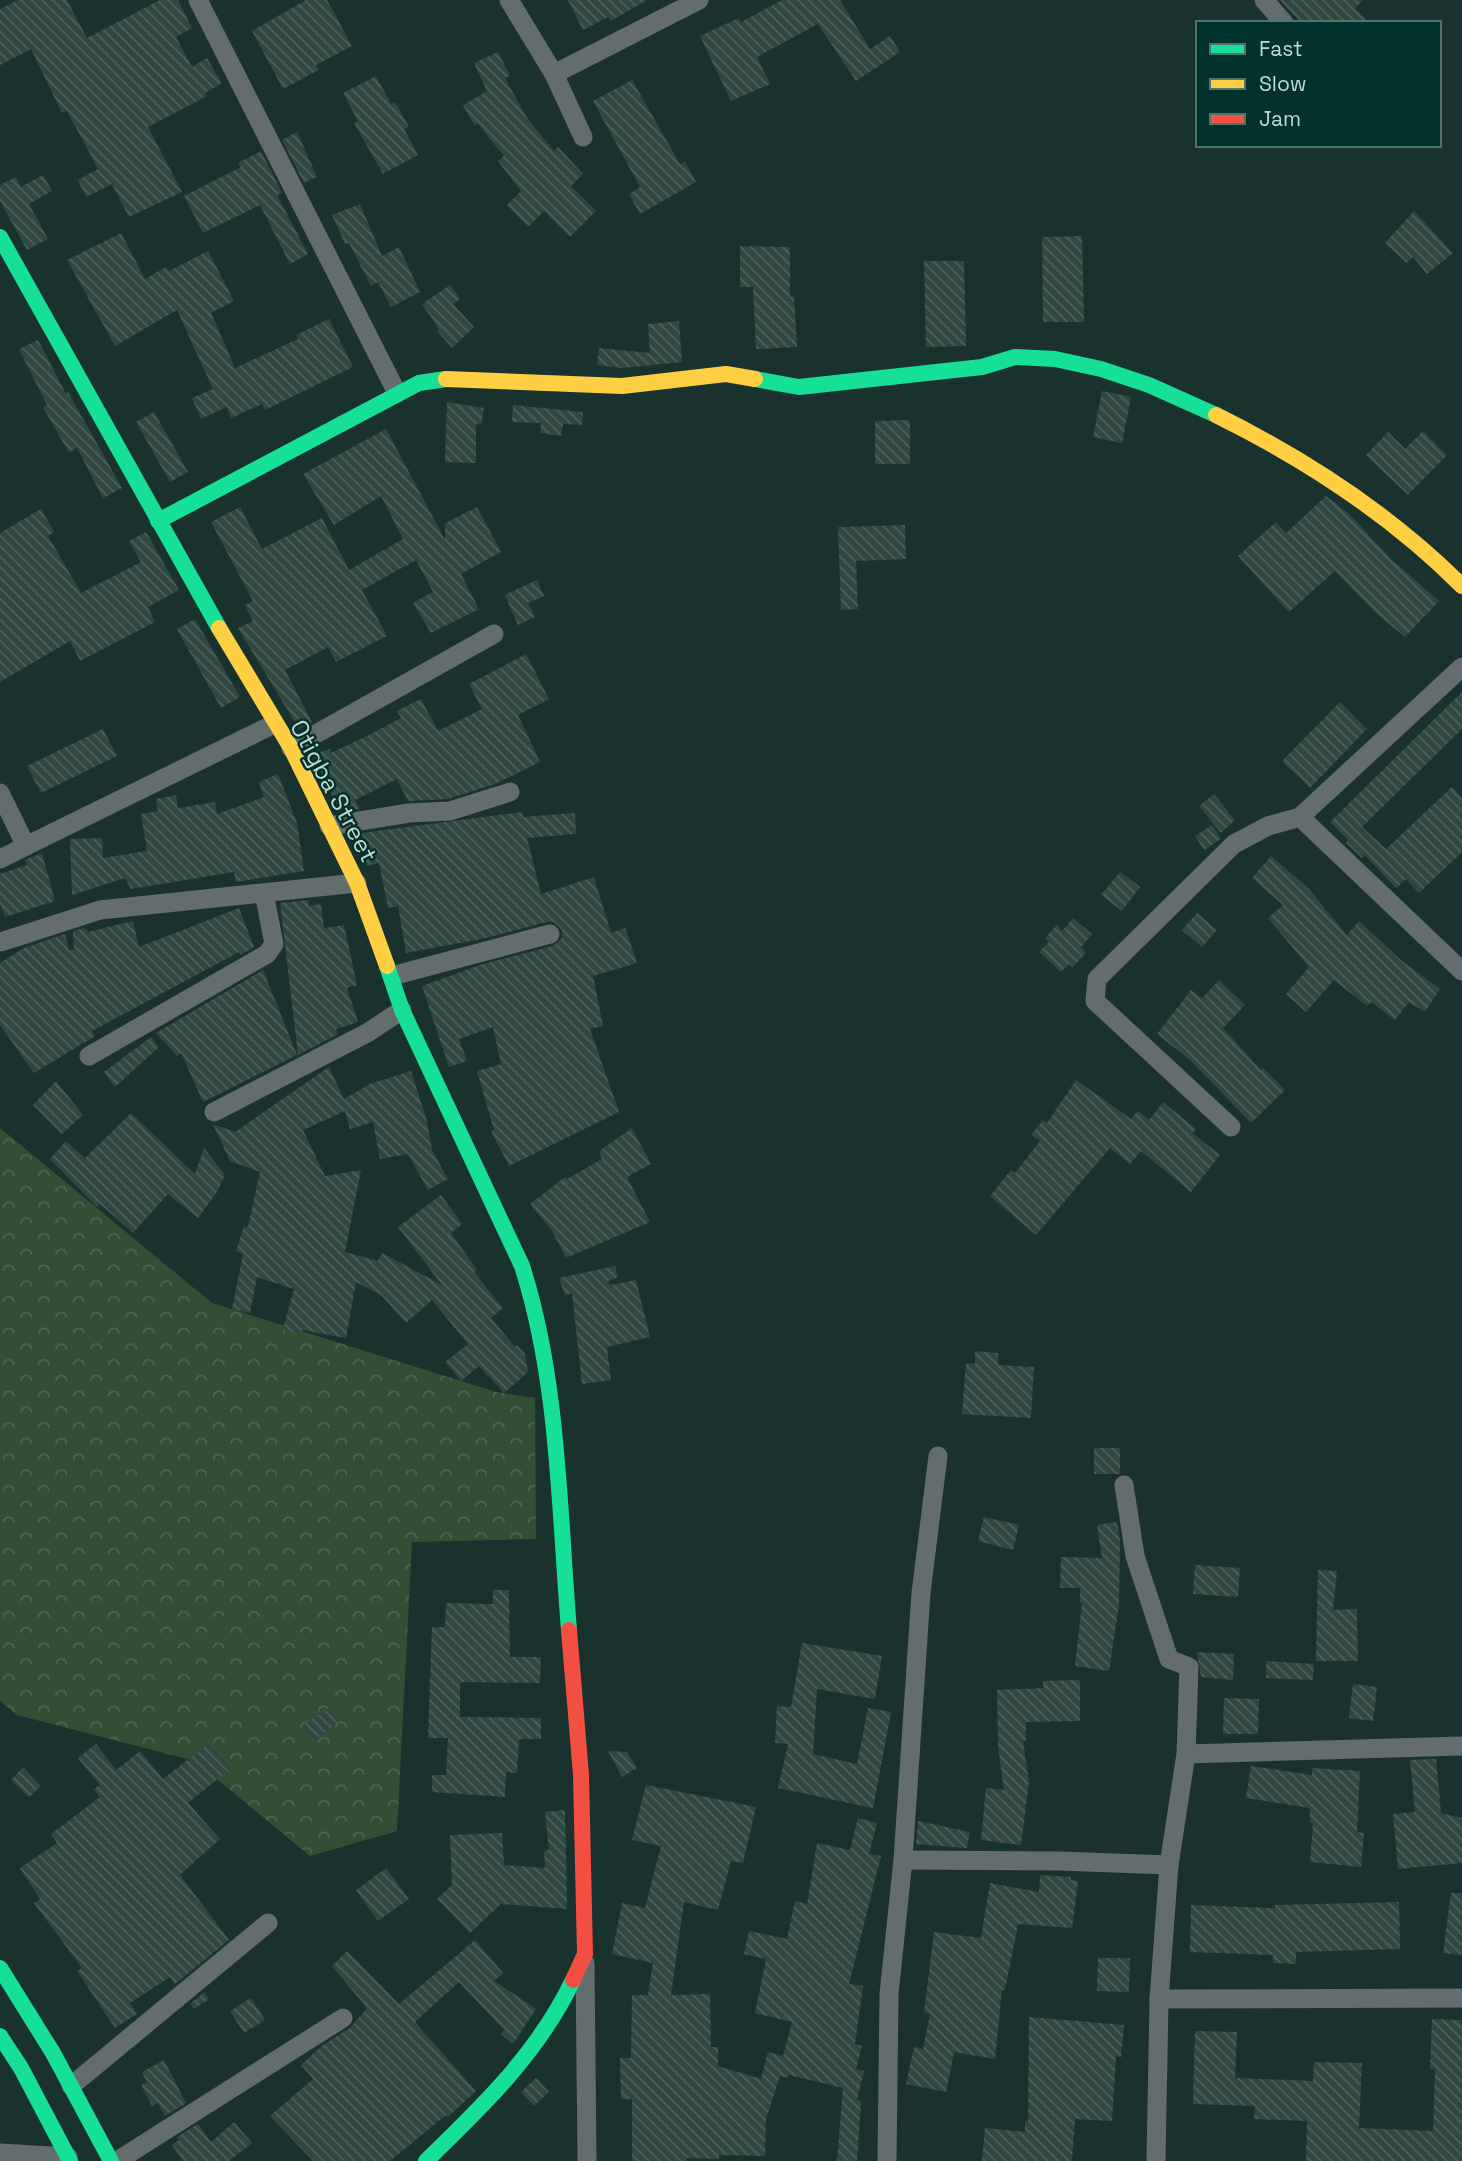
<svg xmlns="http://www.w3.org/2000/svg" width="1462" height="2161" font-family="'Space Grotesk',sans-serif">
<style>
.forest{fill:url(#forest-crowns)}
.building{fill:url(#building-back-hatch)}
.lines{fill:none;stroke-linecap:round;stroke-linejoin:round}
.street{stroke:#646d6d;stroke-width:19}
.fast{stroke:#16e098;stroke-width:16}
.slow{stroke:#ffcf43;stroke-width:16}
.jam{stroke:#f24e42;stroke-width:16}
.labels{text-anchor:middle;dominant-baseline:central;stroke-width:5;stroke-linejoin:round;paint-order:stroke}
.street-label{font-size:24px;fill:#c2d8d3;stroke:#03312b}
</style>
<defs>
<pattern id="forest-crowns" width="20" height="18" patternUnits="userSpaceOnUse" patternTransform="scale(1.75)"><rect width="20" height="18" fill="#304f34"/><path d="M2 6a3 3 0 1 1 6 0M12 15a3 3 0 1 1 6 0" fill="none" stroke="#4c6850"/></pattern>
<pattern id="building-back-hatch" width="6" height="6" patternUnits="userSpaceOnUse" patternTransform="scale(1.75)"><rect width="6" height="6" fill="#304841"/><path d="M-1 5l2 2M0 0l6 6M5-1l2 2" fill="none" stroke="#4c625c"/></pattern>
</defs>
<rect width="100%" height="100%" fill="#1a322e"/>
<path class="forest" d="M0,1128L212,1303L496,1392L535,1398L536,1539L412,1542L397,1831L310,1856L195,1761L17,1715L0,1701Z"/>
<g class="building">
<path d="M18,0H67L87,38L160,0H178L192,28L176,37L192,67L207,58L222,83L205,93L207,96L148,127L182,192L129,217L112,184L86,197L78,180L98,169L67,111L62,113L31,49L0,65V9Z"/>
<path d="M306,0H327L352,46L316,65L319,70L283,89L252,31Z"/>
<path d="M568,0H647L611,21L608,17L583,30Z"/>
<path d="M782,0H840L870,49L890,36L900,52L856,81L818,24L757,57L770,84L731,101L700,36L739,18L741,22Z"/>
<path d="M1280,0H1363L1355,8L1369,23H1301Z"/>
<path d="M498,52L510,76L505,78L527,118L554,151L558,147L583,174L571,186L596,211L570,237L544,211L528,227L507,205L521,191L498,161L504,156L478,124L475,126L463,105L487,91L474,63Z"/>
<path d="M376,76L391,104L395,102L409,127L404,129L418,155L383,174L354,123L358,121L343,93Z"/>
<path d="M632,80L680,164L685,162L696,182L640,214L629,194L640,187L593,101Z"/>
<path d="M297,132L317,177L304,183L282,140Z"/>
<path d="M261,151L282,193L277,195L308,254L290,264L260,205L203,233L184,196L241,167L238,163Z"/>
<path d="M43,175L52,191L29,204L48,239L27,250L0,201V185L16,177L21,187Z"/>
<path d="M360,204L382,256L399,247L420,292L391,307L378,282L371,286L349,243L345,244L332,215Z"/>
<path d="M1414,211L1453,253L1427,274L1413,257L1407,263L1385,243Z"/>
<path d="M121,233L145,279L166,267L169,271L208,251L234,301L211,313L235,368L298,339L296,335L329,319L353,367L265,410L262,404L231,418L227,407L201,419L192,398L213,389L177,310L115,346L67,260Z"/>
<path d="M1082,236L1084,322H1043L1042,237Z"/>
<path d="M740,246L790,247V297L794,296L797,347L756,349L753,287H740Z"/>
<path d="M924,261H964L966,346L926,347Z"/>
<path d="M450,285L460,299L453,304L474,327L452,348L437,331L439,329L422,304Z"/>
<path d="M679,321L682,362L622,368L597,365L599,348L650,353L648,324Z"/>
<path d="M38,340L66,394L68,392L122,488L103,498L77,448L69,453L43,407L47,405L19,349Z"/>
<path d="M1102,391L1131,397L1122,443L1093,437Z"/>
<path d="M447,402L484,408L481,425L476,424V463L445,462Z"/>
<path d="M513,405L583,412L582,425L563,424L561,436L540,433L541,423L512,422Z"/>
<path d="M154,412L188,472L170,482L136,422Z"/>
<path d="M910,420V464H875V421Z"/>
<path d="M386,429L445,540V523L477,507L501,552L461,574L479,609L431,633L413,603L433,592L416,560L362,590L387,636L336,662L328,647L285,670L312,722L299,729L238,628L253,621L245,605L253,601L211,522L240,507L262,549L322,518L349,570L403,539L381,496L334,525L303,474Z"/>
<path d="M1423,431L1447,455L1408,495L1366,455L1388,432L1405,449Z"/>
<path d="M1326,496L1348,513L1391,559L1439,601L1405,637L1375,612L1335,571L1289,612L1238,556L1276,522L1286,533Z"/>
<path d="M41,509L54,532L48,536L81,593L141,562L129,541L146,532L179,590L148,607L155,622L80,661L70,641L0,682V533Z"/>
<path d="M905,525L906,559L856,561L858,609L841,610L838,527Z"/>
<path d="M537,580L544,596L528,603L535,617L518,625L505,595Z"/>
<path d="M195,619L240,697L221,708L177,629Z"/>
<path d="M526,654L549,699L518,715L540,762L495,784L448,799L408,801L397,779L355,800L360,809L346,811L344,806L341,808L336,803L313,754L330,749L331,753L365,737L401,718L397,711L421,699L438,731L482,709L469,684Z"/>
<path d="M1462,692V729L1362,827L1386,849L1452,787L1462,798V852L1419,893L1406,879L1396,888L1365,855L1362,858L1346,843L1348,840L1330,822Z"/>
<path d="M1340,702L1367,729L1310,788L1282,761Z"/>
<path d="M103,729L117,756L41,793L27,766Z"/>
<path d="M278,774L297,823L304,871L236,882L234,872L131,889L125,878L72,895L70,839L102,838L103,858L147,851L141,814L158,811L156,799L176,795L178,808L215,802L217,814L264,797L259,782Z"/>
<path d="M1214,794L1235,820L1221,833L1199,806Z"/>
<path d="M522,812L523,817L575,813L576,834L527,838L541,894L594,877L611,933L625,928L637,963L593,976L603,1026L590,1029L619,1112L509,1166L491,1131L494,1130L477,1071L501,1064L493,1027L459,1039L467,1061L449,1067L422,986L483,964L553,946L562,938V930L554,922H547L486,938L406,953L398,906L388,908L379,863L367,866L354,834Z"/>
<path d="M1212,825L1221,839L1204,850L1195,836Z"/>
<path d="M42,853L55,901L5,917L0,904V874L27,865L25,860Z"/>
<path d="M1271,856L1308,888L1347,935L1359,921L1402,961L1440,989L1425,1012L1409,1002L1395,1020L1371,1002L1367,1006L1334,980L1306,1012L1286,994L1309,967L1268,918L1283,905L1252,878Z"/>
<path d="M1120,872L1140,887L1122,911L1101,895Z"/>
<path d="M308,900L309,906L321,904L324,928L344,925L357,985L347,988L358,1022L336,1029L338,1034L298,1055L280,903Z"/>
<path d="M239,908L254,947L241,955L239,952L92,1031L95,1036L34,1073L0,1025V963L24,948L65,934L69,950L74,949L73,931L85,928L88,932L133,921L139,947Z"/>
<path d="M1197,913L1217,930L1202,947L1182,930Z"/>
<path d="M1073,918L1092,934L1081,947L1086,953L1073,967L1069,964L1061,972L1039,952L1049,942L1045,938L1057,925L1062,931Z"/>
<path d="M263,970L297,1055L203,1102L181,1053L177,1056L156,1033Z"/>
<path d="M1219,980L1245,1005L1223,1028L1261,1070L1263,1068L1285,1090L1251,1123L1190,1060L1157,1034L1191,990L1202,998Z"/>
<path d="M151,1037L159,1047L115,1087L104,1072Z"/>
<path d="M329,1067L344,1099L370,1084L411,1071L427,1121L432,1150L448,1179L428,1190L408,1154L380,1159L373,1122L350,1129L345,1111L303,1130L325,1176L361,1170L345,1252L378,1261L382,1253L442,1285L398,1227L441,1195L462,1224L451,1233L477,1270L474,1272L503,1308L491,1318L515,1347L517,1345L525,1354L528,1372L504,1393L479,1366L461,1381L445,1362L468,1344L432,1300L406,1323L381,1295L356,1282L346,1338L302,1330L301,1334L283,1329L294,1289L257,1277L250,1313L232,1309L243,1254L236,1251L244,1226L248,1227L260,1172L230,1161L213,1124L235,1132Z"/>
<path d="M1076,1080L1131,1119L1138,1111L1149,1120L1163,1102L1196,1129L1192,1133L1220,1155L1191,1192L1141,1151L1130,1164L1110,1148L1036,1235L990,1196L1011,1170L1015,1173L1040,1141L1031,1135L1043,1120L1047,1123Z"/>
<path d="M56,1081L83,1115L62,1134L33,1105Z"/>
<path d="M131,1113L195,1174L204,1148L225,1175L217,1192L198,1218L168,1194L133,1233L100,1204L97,1207L50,1159L66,1141L85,1158Z"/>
<path d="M632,1128L651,1164L627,1177L650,1222L566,1258L552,1231L530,1204L565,1177L567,1179L602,1159L599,1151Z"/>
<path d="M615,1266L618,1277L608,1281L610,1285L636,1280L650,1337L607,1347L611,1380L582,1384L572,1293L565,1295L559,1278Z"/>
<path d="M975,1351L998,1353V1365L1034,1367L1031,1418L962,1414L966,1363L975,1364Z"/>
<rect x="1094" y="1448" width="26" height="26"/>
<path d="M984,1517L1019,1525L1013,1550L978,1541Z"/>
<path d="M1117,1522L1120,1540L1119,1604L1109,1671L1075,1666L1082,1603H1080V1588H1060L1061,1557L1102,1558L1097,1525Z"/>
<path d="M1195,1565L1240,1568L1238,1597L1193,1594Z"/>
<path d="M1318,1570L1337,1571L1333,1610L1357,1609L1358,1661H1316Z"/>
<path d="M493,1590H509L510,1657H541L540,1683L460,1682V1717L541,1718V1739H519L517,1773L506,1772L505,1797L432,1792V1775H446L448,1738H428L432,1627H445L446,1603L493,1604Z"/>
<path d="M802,1643L882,1656L875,1699L817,1689L813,1754L857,1764L868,1708L891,1712L873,1808L778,1788L788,1744L775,1743L777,1706L791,1707Z"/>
<path d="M1197,1652L1234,1654L1233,1680L1201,1677Z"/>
<path d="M1266,1661L1314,1664L1313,1680L1266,1678Z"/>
<path d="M1080,1680V1721L1026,1722V1741H1023L1029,1782L1021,1845L981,1840L986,1788L1004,1790L998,1746L997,1690L1043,1688V1681Z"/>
<path d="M1353,1684L1377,1687L1373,1721L1349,1718Z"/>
<path d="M1224,1698L1259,1699L1258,1734H1223Z"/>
<path d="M329,1708L339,1722L313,1741L302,1726Z"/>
<path d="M209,1743L230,1769L188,1803L220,1839L180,1875L229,1940L175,1984L170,1977L130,2003L137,2014L115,2028L77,1971L82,1968L34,1903L40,1899L20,1868L57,1843L51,1834L100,1797L94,1789L100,1785L78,1758L96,1744L116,1770L140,1751L163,1779Z"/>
<path d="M608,1751L627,1752L637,1768L622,1777Z"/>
<path d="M1436,1759L1441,1813L1462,1818V1863L1398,1869L1393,1814L1415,1812L1410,1760Z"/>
<path d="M1251,1766L1312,1775V1768L1360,1771L1357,1832L1364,1833L1361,1867L1310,1862L1313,1823H1310V1808L1246,1798Z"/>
<path d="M23,1767L41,1786L29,1797L11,1780Z"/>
<path d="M646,1785L756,1807L743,1863L731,1861L718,1910L684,1902L671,1995L710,1994L711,2047H718V2066L761,2079L768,2052L783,2056L792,2022L755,2013L766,1959L744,1954L749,1931L787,1939L795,1901L807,1904L817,1843L850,1850L858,1818L877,1823L869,1854L881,1856L849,1984L863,1986L855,2044L862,2046L856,2069L864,2071L857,2100L861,2101L857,2161H837L843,2088L789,2075L788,2078L780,2076L766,2119L765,2156L719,2155V2159L687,2158V2161H632V2099H621L620,2058H631L632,1995H648L653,1963L612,1954L622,1903L645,1908L661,1846L632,1840Z"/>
<path d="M565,1810L567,1909L501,1904L470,1933L437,1899L452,1885L450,1835L502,1833L504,1865L545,1868L544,1851L549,1850L545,1812Z"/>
<path d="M918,1821L970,1832L967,1848L916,1844Z"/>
<path d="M386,1868L409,1899L378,1921L356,1890Z"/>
<path d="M1040,1875L1071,1877V1880L1078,1881L1072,1928L1018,1924L1005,1990H1002L995,2059L954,2052L946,2092L906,2084L914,2047L923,2049L930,2014L924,2013L934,1932L981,1938L990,1883L1039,1892Z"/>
<path d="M1451,1893H1462V1955L1443,1953Z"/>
<path d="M1399,1902L1400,1949L1296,1952V1964L1273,1963V1955L1190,1952L1191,1905L1275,1908V1905Z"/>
<path d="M475,1940L503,1973L494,1981L536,2009L513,2044L501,2034L504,2030L459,1982L415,2022L476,2091L448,2117L446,2115L390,2161H313L270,2116L313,2079L301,2065L323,2045L350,2028L367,2008L332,1966L347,1951L399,2004Z"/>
<path d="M1098,1958H1130L1129,1992L1097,1991Z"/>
<path d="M204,1992L209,1999L194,2009L190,2004Z"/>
<path d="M251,1998L265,2020L244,2033L230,2011Z"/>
<path d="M1029,2017L1124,2025L1121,2057H1116L1112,2121L1075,2119L1072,2161H982L985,2128L1025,2132V2121H1028Z"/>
<path d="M1432,2019L1462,2020V2161H1306L1307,2121L1254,2119L1255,2106L1193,2104L1195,2031L1237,2032L1235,2078L1313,2081L1314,2062L1362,2063L1359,2128L1433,2131L1435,2069H1430Z"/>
<path d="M164,2060L186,2103L165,2116L158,2103L152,2106L141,2085L147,2082L142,2072Z"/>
<path d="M536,2078L549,2092L534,2106L521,2092Z"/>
<path d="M234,2122L252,2143L229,2161H183L172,2145L179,2140L177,2137L198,2124L211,2142Z"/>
</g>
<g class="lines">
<g class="street">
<path d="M198,0L397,393"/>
<path d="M509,0L554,74L583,137"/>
<path d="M1264,0L1284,23"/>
<path d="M554,74L699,0"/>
<path d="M291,748L494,634"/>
<path d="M0,793L26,846L274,724"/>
<path d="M1300,817L1462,971"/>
<path d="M329,826L409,813L450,811L510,792"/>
<path d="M0,859L26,846"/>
<path d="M1,942L100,910L357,883"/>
<path d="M392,976L550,934"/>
<path d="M89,1056L267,954L274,944L264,893"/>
<path d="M214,1112L367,1033L402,1010"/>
<path d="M1231,1127L1095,1001L1097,979L1234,844L1268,826L1300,817L1462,667"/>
<path d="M1124,1485L1135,1556L1169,1659L1189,1667L1186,1754L1169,1865L1159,1999L1156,2161"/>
<path d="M1186,1754L1462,1746"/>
<path d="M903,1860L1059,1861L1169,1865"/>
<path d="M585,1963L587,2161"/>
<path d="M1159,1999L1462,1998"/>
<path d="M71,2086L268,1923"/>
<path d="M0,2153L68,2157"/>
<path d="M117,2161L343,2018"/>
<path d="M887,2161L889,1994L903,1860L921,1593L938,1456"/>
</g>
<g class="fast">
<path d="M0,237L219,628"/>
<path d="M755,379L799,387L982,367L1015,357L1055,359L1101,369L1149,385L1216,415"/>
<path d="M158,521L419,383L446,379"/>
<path d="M387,966L402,1010L522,1266C559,1381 559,1510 569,1630"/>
<path d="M0,1968L53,2053L111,2161"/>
<path d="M0,2036L21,2068L70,2161"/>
<path d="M426,2161C482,2107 539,2052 573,1980"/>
</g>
<g class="slow">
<path d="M446,379L622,386L726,374L755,379"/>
<path d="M1216,415C1305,459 1391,515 1462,586"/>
<path d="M219,628L291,748L357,883L387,966"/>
</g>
<path class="jam" d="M569,1630L581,1775L585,1954L573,1980"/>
</g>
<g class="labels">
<g class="street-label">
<text transform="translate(334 791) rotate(62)">Otigba Street</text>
</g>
</g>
<rect x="1196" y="21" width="245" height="126" fill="#03312b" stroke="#4f746e" stroke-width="2"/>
<rect x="1210" y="44" width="35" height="10" fill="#16e098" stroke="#4f746e" stroke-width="2"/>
<text x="1259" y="56" font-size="21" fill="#c2d8d3">Fast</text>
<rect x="1210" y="79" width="35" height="10" fill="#ffcf43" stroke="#4f746e" stroke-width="2"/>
<text x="1259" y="91" font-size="21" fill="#c2d8d3">Slow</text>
<rect x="1210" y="114" width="35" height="10" fill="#f24e42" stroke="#4f746e" stroke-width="2"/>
<text x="1259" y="126" font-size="21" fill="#c2d8d3">Jam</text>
</svg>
